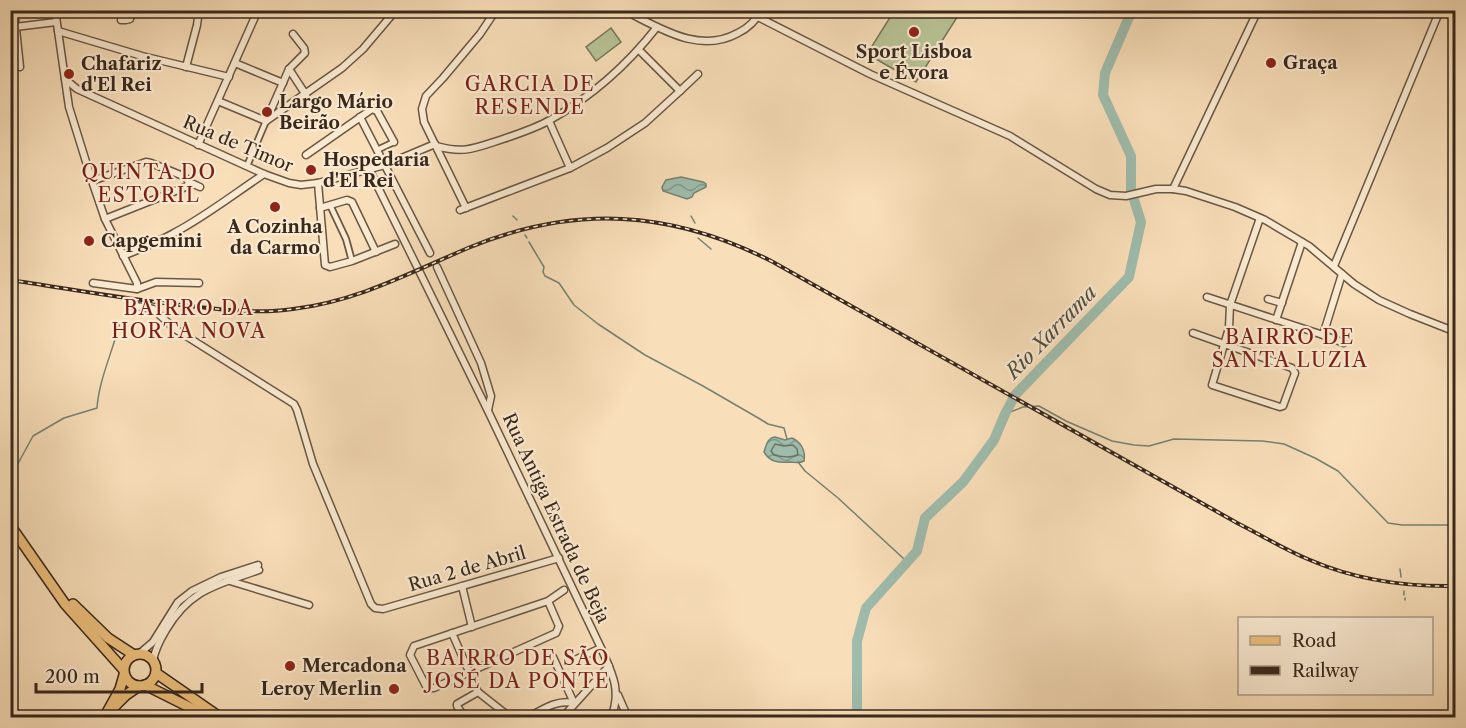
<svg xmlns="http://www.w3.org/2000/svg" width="1466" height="728" font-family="'Libre Caslon Text',serif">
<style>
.grass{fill:#b7c294;stroke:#787558;stroke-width:1.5}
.water{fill:url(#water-waves);stroke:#768172;stroke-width:1.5}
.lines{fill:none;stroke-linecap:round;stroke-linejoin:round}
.shore{stroke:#6c7264;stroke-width:1.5}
.stream{stroke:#768172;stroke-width:1.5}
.river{stroke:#9ebcac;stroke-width:10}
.pedestrian-casing{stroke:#695643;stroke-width:8}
.minor-casing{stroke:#695643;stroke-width:9}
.primary-casing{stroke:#39281c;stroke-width:12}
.pedestrian{stroke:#faead2;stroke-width:4.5}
.minor{stroke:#faead2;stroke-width:6}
.primary{stroke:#ecbf7c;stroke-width:9}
.rail-casing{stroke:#39281c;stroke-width:4}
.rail{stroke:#faead2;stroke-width:1.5;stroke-dasharray:4.5;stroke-linecap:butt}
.poi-dot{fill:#8f2418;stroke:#faead2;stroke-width:2}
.labels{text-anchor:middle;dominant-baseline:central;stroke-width:4.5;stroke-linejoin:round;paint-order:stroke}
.poi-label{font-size:18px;font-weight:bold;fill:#39281c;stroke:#faead2;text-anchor:start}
.street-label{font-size:18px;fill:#39281c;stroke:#faead2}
.neighbourhood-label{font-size:20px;letter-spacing:1.5px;fill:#7a1f14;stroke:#faead2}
.water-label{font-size:20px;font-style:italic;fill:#524d40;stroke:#faead2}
</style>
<defs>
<pattern id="water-waves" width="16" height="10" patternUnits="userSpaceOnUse" patternTransform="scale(1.5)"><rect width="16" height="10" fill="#9ebcac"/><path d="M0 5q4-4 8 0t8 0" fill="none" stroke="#82998b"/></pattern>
</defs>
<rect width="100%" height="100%" fill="#f8deb9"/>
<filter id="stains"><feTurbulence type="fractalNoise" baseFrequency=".00333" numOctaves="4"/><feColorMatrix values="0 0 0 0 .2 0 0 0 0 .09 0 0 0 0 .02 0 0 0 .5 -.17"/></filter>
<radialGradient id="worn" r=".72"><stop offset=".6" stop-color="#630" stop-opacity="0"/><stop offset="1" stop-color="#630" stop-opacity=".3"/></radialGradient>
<g class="grass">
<path d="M894,11H961L916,82L867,54Z"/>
<path d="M611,28L621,42L596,61L586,47Z"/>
</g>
<g class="water">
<path d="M681,177L703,182L706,184V187L694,193L692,197L687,199L663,191L662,187L666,180Z"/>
<path d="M775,437L785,440L792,438C801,442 806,451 804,461C798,464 796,462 790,462C778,463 770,462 764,452C766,446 767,438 775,437Z"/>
</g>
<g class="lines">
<path class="shore" d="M775,444L784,446L793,445L797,449L798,455C792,458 781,457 774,455L771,451Z"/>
<g class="stream">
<path d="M513,216L517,220"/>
<path d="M691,216L695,223"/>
<path d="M525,235L527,238"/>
<path d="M698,238L711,249"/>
<path d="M529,242L544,267L543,272L545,276L559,283L574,305L598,324L645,355L703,386L760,419L768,424L784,428L787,439"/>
<path d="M1005,414L1023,407L1039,406L1066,421L1112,441L1134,445L1149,446L1174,439L1262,441L1284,444L1315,458L1338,471L1388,523L1402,525H1456"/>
<path d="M798,462L805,471L838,498L904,559V565"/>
<path d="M10,471L15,469L33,436L64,418L97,408C99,379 113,351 120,322"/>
<path d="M1400,569L1401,577"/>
<path d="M1404,591V595"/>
<path d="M1405,598V600"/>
</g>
<path class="river" d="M857,718V641L866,608L917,551L925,518L963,482L994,440L1005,414L1015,395L1129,277L1141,222L1131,190V156L1103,95L1105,73L1132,10"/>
<g class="pedestrian-casing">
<g id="pedestrian">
<path d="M377,150L394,142"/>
<path d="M247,166L266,121"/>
<path d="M330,205L346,239L352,261"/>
</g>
</g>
<g class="minor-casing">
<g id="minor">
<path d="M14,10L20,67"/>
<path d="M55,10L69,107L92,181L105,219L137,283V289"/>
<path d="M623,10C659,27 698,55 738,33C748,28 756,21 761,10"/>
<path d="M758,17L870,74L1010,136L1096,189L1110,195L1126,196L1156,189H1173L1186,191L1235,207L1265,220L1309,246L1354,284L1379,300L1410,314L1456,332"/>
<path d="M121,20H126L130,19L132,10"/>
<path d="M15,27L56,22"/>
<path d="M58,31L142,56L229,77"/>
<path d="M235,63L283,83"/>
<path d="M186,67L197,25L199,10"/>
<path d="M289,69L306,95"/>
<path d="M65,79L77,89L264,174L289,183L301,185L318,183L385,165L435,144"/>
<path d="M680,91L698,74"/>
<path d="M218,101L266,121"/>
<path d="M360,117L430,253"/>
<path d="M266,121L342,68L363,49L396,10"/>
<path d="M266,121L289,69L305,53L304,48L293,34"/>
<path d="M549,121L570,168"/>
<path d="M198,145L258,10"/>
<path d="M436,146C465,154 475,148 503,139C518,134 536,128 550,120C591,97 628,64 657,27"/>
<path d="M306,155L372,109L377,111L394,142"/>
<path d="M369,169L488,411L601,648C612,673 622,690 611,718"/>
<path d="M92,181L146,162L151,163L183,176L187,179L189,182L200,187"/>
<path d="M318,183L325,265L330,267L352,261L395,244"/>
<path d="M1173,189L1258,10"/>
<path d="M320,208L347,200L352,202L376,252"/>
<path d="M466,208L424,122L422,109L426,96L443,78L480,34L496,10"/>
<path d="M460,210L570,168L607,148L645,123L680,91L639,50"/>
<path d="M105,219L183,188L187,186L189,182"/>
<path d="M123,256C140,249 158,242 174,233C206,216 234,194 264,174"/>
<path d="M1334,266L1440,10"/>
<path d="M437,267L481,363L491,396L488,410"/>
<path d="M93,283L137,289L156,282L199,283"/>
<path d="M1207,297L1323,335L1344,343"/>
<path d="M1268,299L1282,303"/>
<path d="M130,305L153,309L175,329L294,404L297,410L313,464L371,604L375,608L383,609L559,558"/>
<path d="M1276,320L1302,242"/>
<path d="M1193,333L1292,368L1295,373L1283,406L1280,407L1212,385L1229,328L1230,305L1260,218"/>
<path d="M1323,335L1342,274"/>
<path d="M230,581L309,605"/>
<path d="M462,586L472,627"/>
<path d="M548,601L558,624L559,626L556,633L434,688H430L426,686L410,655L414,646L548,601L564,590"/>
<path d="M452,633L478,692L511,718"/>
<path d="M139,654L153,642L178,602L192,591L221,577L258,565"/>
<path d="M553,657L574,703"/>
<path d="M153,661C155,649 160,640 166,630C190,589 217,585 259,570"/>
<path d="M570,662L601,648"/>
<path d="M618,695L628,718"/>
<path d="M465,718L457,706V704L478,692"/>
<path d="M527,718C542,710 556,699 574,703"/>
<path d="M562,718L609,666"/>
</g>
</g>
<g class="primary-casing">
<g id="primary">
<path d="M10,525L65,604L123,669"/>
<path d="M73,604L108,638L134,655"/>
<circle cx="140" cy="670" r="16"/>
<path d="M156,673L221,718"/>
<path d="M145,685L211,718"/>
<path d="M114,707L126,695L139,686"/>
<path d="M104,718L120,689L124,675"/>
</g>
</g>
<use href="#pedestrian" class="pedestrian"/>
<use href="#minor" class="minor"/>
<use href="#primary" class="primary"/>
<g class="rail-casing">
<path id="rail" d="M10,280C70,289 130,300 190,306C224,310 259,314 293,309C358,301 409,273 468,248C575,204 671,210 773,262L1239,524C1263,536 1285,550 1310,560C1356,580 1406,587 1456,586"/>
</g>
<use href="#rail" class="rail"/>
</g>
<g class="poi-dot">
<circle cx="914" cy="32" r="6"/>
<circle cx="1271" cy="63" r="6"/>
<circle cx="69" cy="74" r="6"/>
<circle cx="267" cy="112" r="6"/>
<circle cx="311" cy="170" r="6"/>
<circle cx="275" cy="207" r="6"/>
<circle cx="89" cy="241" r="6"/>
<circle cx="290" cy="666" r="6"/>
<circle cx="394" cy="689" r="6"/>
</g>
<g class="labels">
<g class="poi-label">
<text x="914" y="52" text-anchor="middle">Sport Lisboa<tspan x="914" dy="21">e Évora</tspan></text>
<text x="1283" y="63">Graça</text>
<text x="81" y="64">Chafariz<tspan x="81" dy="21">d'El Rei</tspan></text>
<text x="279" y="102">Largo Mário<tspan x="279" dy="21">Beirão</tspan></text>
<text x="323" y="160">Hospedaria<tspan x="323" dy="21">d'El Rei</tspan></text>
<text x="275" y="227" text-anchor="middle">A Cozinha<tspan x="275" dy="21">da Carmo</tspan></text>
<text x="101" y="241">Capgemini</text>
<text x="302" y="666">Mercadona</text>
<text x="382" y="689" text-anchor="end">Leroy Merlin</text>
</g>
<g class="street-label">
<text transform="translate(238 144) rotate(23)">Rua de Timor</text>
<text transform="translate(556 518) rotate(65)">Rua Antiga Estrada de Beja</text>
<text transform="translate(467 569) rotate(-16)">Rua 2 de Abril</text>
</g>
<g class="neighbourhood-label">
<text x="530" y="84">GARCIA DE<tspan x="530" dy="23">RESENDE</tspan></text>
<text x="149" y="172">QUINTA DO<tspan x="149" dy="23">ESTORIL</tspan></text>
<text x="189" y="308">BAIRRO DA<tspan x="189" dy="23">HORTA NOVA</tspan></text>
<text x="1290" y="337">BAIRRO DE<tspan x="1290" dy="23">SANTA LUZIA</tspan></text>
<text x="518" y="658">BAIRRO DE SÃO<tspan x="518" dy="23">JOSÉ DA PONTE</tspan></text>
</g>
<g class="water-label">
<text transform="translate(1051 332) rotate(-46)">Rio Xarrama</text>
</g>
</g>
<rect width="1466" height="728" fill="none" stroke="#f8deb9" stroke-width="36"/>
<rect x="12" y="12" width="1442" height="704" fill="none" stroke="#39281c" stroke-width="3"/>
<rect x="18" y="18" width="1430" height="692" fill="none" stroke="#39281c" stroke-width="1.5"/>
<rect x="1238" y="617" width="195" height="78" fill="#faead2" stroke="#ad9c89" stroke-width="1.5"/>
<rect x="1250" y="636" width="30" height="9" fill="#ecbf7c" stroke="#ad9c89" stroke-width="1.5"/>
<text x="1292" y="647" font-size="18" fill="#39281c">Road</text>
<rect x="1250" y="666" width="30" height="9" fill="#39281c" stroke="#ad9c89" stroke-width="1.5"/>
<text x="1292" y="677" font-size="18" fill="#39281c">Railway</text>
<path d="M36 683v9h166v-9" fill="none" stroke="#39281c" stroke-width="3"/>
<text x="45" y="683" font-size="18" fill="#39281c" stroke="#faead2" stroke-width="4.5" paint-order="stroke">200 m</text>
<rect width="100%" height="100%" filter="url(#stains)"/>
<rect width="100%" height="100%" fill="url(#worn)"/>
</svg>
